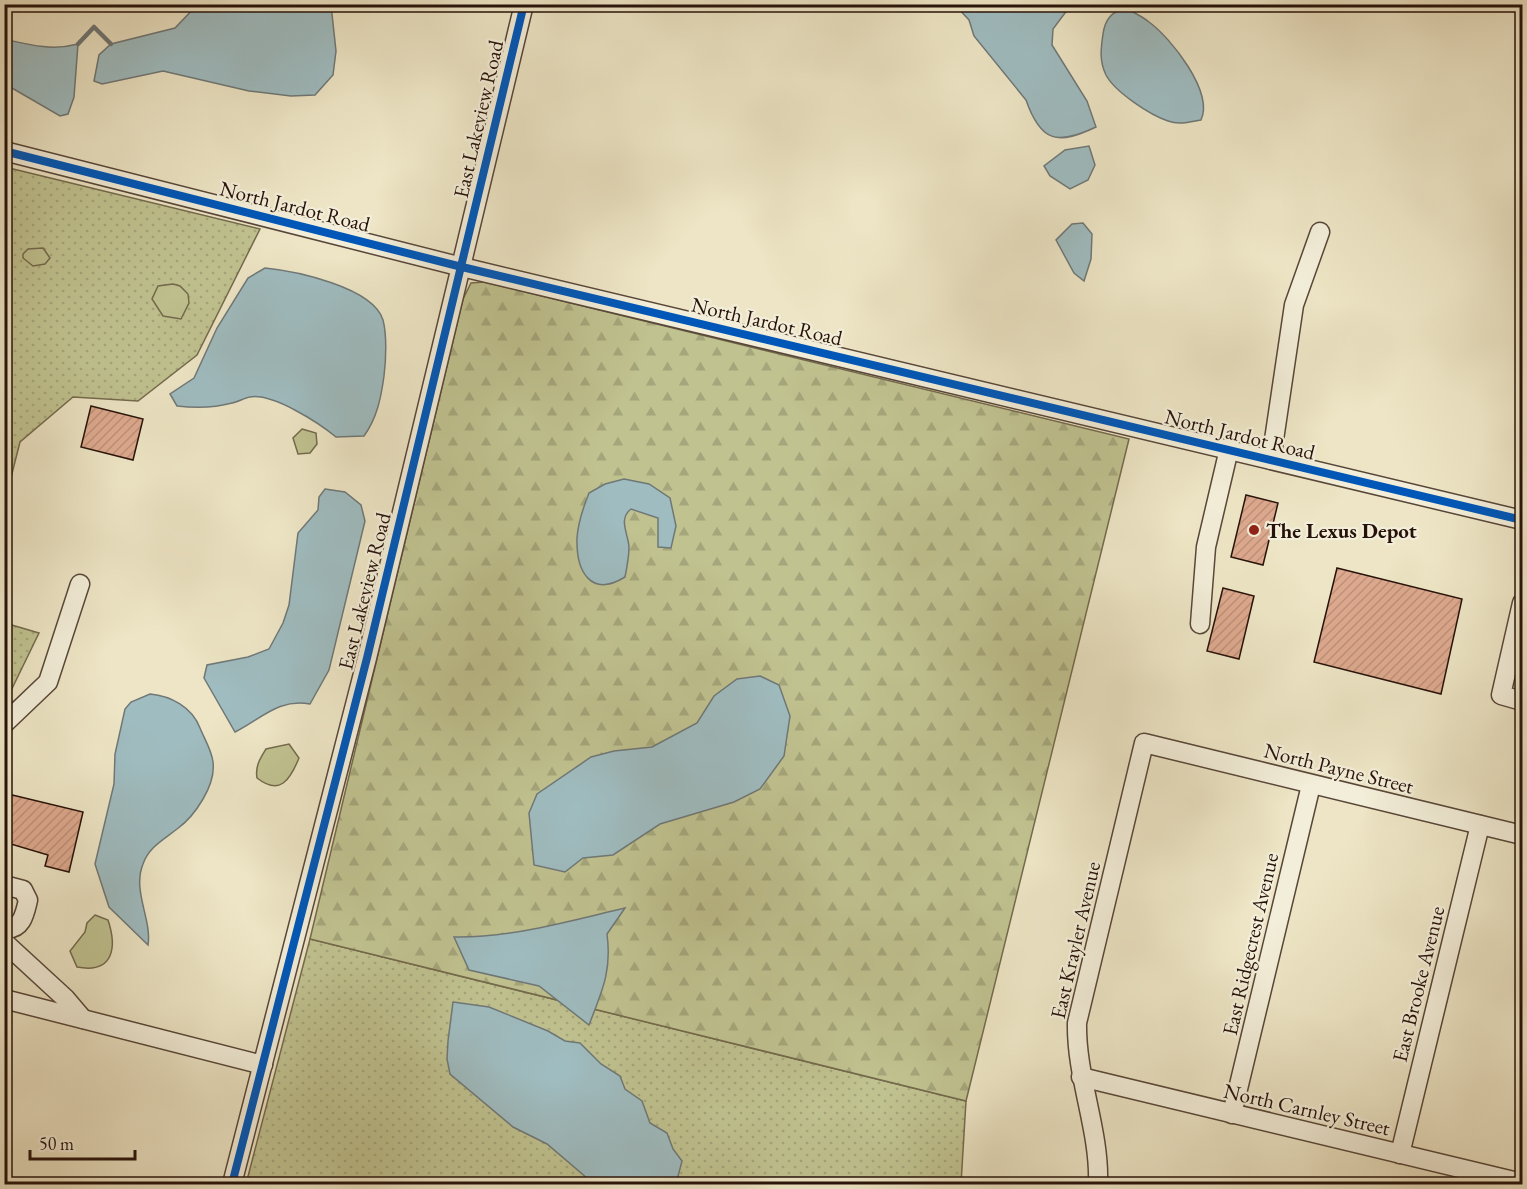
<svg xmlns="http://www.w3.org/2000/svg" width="1527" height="1189" font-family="'EB Garamond',serif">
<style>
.grass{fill:url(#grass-dots);stroke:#746a4d;stroke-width:1.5}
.forest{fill:url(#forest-firs);stroke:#746a4d;stroke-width:1.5}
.pitch{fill:#c0c290;stroke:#746a4d;stroke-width:1.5}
.water{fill:#9fbcc0;stroke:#6f7877;stroke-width:1.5}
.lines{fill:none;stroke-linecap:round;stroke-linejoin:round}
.stream{stroke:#6f7877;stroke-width:4.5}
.building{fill:url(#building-hatch);stroke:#27120a;stroke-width:1.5}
.minor-casing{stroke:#584739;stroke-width:21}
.minor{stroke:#f3eed9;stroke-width:18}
.cycleway-casing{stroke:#f3eed9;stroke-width:11}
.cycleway{stroke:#0057b8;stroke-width:8}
.poi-dot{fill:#8f2418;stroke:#f3eed9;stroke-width:2}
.labels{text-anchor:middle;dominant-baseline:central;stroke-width:4.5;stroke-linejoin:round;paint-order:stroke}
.street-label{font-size:21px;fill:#27120a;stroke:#f3eed9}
.poi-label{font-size:21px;font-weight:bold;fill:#27120a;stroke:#f3eed9;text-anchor:start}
</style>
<defs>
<pattern id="grass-dots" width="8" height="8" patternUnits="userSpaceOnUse" patternTransform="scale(1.5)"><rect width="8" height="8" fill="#c0c290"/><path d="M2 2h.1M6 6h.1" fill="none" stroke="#a5a67b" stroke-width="1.8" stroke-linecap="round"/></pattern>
<pattern id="forest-firs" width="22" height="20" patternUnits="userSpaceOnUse" patternTransform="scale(1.5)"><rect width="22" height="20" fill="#c0c290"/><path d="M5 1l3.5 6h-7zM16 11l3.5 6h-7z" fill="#a5a67b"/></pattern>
<pattern id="building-hatch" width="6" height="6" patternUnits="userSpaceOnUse" patternTransform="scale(1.5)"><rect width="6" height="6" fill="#dda98e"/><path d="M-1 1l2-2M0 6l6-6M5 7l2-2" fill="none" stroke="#be9079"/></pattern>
</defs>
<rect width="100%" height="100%" fill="#ede5c5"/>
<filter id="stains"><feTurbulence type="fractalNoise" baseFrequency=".00333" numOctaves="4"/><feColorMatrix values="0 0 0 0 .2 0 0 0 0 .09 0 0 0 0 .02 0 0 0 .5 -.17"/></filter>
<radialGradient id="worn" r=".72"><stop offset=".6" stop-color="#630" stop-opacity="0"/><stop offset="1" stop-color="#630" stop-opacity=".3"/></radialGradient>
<g class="grass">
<path d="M5,167L260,229L197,355L138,401L73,397L20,442L5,501Z"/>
<path d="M5,623L39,633L5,703L4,623Z"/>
<path d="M310,939L966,1101L961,1184H246Z"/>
</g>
<path class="forest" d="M484,282L1129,439L966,1101L310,939L463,299L471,283Z"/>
<g class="pitch">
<path d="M43,248L50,258L45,264L33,266L23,258V254L28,249Z"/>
<path d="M173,284L180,286L188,294L189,303L181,319L163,316L152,299L158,286Z"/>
<path d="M302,429L316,433L317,444L310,453L298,454L293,438Z"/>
<path d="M289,744L299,758C290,780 280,796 257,778C255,766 260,759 266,749Z"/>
<path d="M95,915L108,920C117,947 114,974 77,967L70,951L85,932L87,923Z"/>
</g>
<g class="water">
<path d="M197,5H331L336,51L333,75L315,95L291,96L249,91L163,71L102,84L94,81L99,55L111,44L175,28Z"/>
<path d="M955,5H1071L1053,29L1052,45L1087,101L1096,127C1058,145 1041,143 1026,100L974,36L969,20Z"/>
<path d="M1125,8C1133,12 1142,16 1149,22C1171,38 1214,92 1201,120C1190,122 1179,125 1168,121C1150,115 1115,92 1106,75C1099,61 1101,48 1103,34C1105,20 1111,12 1125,8Z"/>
<path d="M4,39C30,45 52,51 78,44L74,97L68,114L60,116L5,84Z"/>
<path d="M1089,146L1095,165L1088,180L1070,189L1050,176L1044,166L1065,150Z"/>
<path d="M1083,223L1092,234L1091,259L1084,281L1074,273L1056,240L1072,224Z"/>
<path d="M265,268C295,271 373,287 383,320C387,335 386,360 384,376C381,398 377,418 364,436L336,437C319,423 273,393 250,397C244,398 238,402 232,403C214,408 195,408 177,406L170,394L194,378L217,328L248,278Z"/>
<path d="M624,479L649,484L670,498L676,526L671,548L658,547V518L631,509C618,519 628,533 629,547C629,556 627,567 625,577C591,598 576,572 577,538C578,522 583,508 589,493L605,484Z"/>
<path d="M325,489L345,492L361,505L365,521L329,670L310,704C279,698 261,719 235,732L204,678L207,665L248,657L269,649L283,623L289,605L298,533L318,510L319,497Z"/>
<path d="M760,676L779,685L790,716L784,756L760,789L734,802L660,824L613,855L583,858L565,872L534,865L529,813L537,794L591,757L614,751L652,747L697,723L714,696L737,679Z"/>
<path d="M150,694C171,696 192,707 200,728C204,738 212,751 213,762C216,785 195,816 177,829C163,840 149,847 143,864C132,891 152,919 148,945L109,907L95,864L114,784L115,754L125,709L131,702Z"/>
<path d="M625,908L607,934C612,971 602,991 589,1025L539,986L469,970L454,937C511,938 569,921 625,908Z"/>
<path d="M453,1002L489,1007L548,1031L565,1041L580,1043L601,1064L620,1076L625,1089L642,1101L650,1123L667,1133L673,1149L682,1161L676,1184H594L547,1144L513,1127L450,1074L447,1059L448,1041Z"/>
</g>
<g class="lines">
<path class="stream" d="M78,44L94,27L111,44"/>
</g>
<g class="building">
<path d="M91,406L143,419L133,460L81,447Z"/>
<path d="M1246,495L1278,503L1263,565L1231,557Z"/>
<path d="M1337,568L1462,599L1441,694L1314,662Z"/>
<path d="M1223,588L1254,596L1239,659L1207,651Z"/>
<path d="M4,793L83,812L69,872L45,866L48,855L4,842Z"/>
</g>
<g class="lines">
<g class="minor-casing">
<g id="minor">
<path d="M4,151L462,267L1522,520"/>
<path d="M1271,460L1294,305L1320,232"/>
<path d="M1522,603L1501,695L1522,701"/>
<path d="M1200,624L1206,547L1229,449"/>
<path d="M4,724L48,682L80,584"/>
<path d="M4,885L23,890L28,900C25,913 22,931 4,928"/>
<path d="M4,942L66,999L83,1019"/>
<path d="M4,999L263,1065"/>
<path d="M1081,1077L1522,1183"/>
<path d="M1232,1114L1311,785"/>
<path d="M1400,1154L1480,825"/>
<path d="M232,1184L367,658L524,4"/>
<path d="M1098,1184C1100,1130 1076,1078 1077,1023L1144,743L1522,835"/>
</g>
</g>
<use href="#minor" class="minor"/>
<g class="cycleway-casing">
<g id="cycleway">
<path d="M4,151L462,267L1522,520"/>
<path d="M232,1184L367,658L524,4"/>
</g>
</g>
<use href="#cycleway" class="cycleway"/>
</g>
<circle class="poi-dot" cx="1254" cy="530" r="6"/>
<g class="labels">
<g class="street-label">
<text transform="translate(478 119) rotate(-77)">East Lakeview Road</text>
<text transform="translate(295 206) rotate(14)">North Jardot Road</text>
<text transform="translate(767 321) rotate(13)">North Jardot Road</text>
<text transform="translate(1240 434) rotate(14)">North Jardot Road</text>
<text transform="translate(364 591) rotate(-76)">East Lakeview Road</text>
<text transform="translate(1339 768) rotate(14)">North Payne Street</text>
<text transform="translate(1075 940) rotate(-77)">East Krayler Avenue</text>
<text transform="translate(1250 944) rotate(-77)">East Ridgecrest Avenue</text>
<text transform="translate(1418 984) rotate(-76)">East Brooke Avenue</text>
<text transform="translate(1307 1109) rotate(13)">North Carnley Street</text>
</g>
<g class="poi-label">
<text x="1266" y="530">The Lexus Depot</text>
</g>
</g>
<rect width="1527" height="1189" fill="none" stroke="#ede5c5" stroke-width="24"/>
<rect x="6" y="6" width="1515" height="1177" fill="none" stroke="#27120a" stroke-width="3"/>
<rect x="12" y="12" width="1503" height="1165" fill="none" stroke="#27120a" stroke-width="1.5"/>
<path d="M30 1150v9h105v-9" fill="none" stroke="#27120a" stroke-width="3"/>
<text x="39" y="1150" font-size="18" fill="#27120a" stroke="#f3eed9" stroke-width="4.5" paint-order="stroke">50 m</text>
<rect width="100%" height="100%" filter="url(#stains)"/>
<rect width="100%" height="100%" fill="url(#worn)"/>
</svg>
